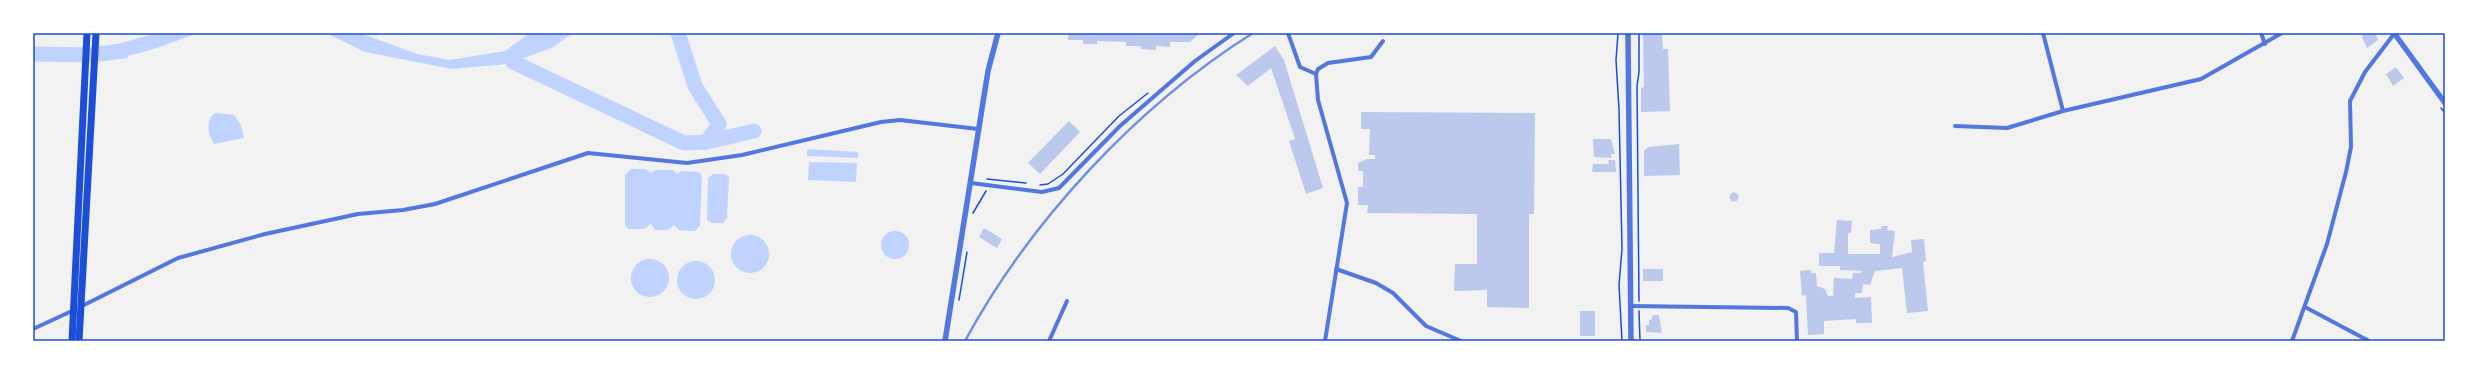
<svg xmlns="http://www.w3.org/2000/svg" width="2478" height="374" font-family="Arial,sans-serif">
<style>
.water{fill:#bfd3fe}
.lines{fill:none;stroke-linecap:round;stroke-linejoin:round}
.river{stroke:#bfd3fe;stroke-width:15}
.building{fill:#bdc9ec}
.path{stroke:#1d4ed8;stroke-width:1.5}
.minor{stroke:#5277de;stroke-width:4}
.tertiary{stroke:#5277de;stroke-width:5.5}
.trunk{stroke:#1d4ed8;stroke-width:7}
.rail{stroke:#7290e2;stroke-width:2.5}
.neatline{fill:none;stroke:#1d4ed8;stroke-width:1.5}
</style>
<rect width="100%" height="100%" fill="#f2f2f2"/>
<g class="water">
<path d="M157,33H197C167,45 135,57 102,59L103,48Z"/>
<path d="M326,33H360L417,54L450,60L505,51L530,33H572L554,47L507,64L452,69L365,52Z"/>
<path d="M33,47L80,48V61L33,59Z"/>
<path d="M215,113L234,115L241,125L244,138L214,144C208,134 205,120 215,113Z"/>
<path d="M807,149L858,152V158L807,156Z"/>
<path d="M809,162L857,163L856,182L808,180Z"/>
<path d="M631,169H646L651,173L656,170H673L677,174L681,171L699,172L702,176L700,225L695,231L679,230L674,225L668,230H655L651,224L644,229H629L625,226V175Z"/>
<path d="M713,174H724L729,176L727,218L723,223H711L707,220L708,178Z"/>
<circle cx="895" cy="245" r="14"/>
<circle cx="750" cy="254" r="19"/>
<circle cx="650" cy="278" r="19"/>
<circle cx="696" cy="280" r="19"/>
</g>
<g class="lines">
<g class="river">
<path d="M678,33L695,86L719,124L707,142"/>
<path d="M33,54L90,55L123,51"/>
<path d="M513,62L684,143L707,142L754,131"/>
</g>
</g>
<g class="building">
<path d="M1069,33H1200L1190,42H1170V47L1156,46V50L1141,49V46H1126V42L1097,41V44H1083V40H1068Z"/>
<path d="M1643,33H1662L1663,49H1668L1670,111L1641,112V88L1644,87Z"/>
<path d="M2364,33H2375L2378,40L2367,48L2362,37Z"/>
<path d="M1275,46L1284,60L1323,188L1306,194L1289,141L1295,139L1271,68L1248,86L1236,75Z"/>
<path d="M2396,67L2404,78L2393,86L2386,74Z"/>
<path d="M1361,112L1535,113L1534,214H1529V308L1487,307V290L1454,291L1455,264H1477V214L1367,213L1368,205H1358V187H1363V171H1358V163L1367,159H1375V155H1369L1370,129H1361Z"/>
<path d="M1069,121L1080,132L1040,174L1028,163Z"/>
<path d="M1593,139H1611L1615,154H1611L1612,158L1594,157Z"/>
<path d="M1679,144L1680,175L1644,176V151L1648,147Z"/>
<path d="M1608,160H1615L1616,172H1592L1593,164H1609Z"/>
<circle cx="1734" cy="197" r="4.5"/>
<path d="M1837,220L1852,221L1851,233H1848V254H1880V244L1870,243V230L1881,229V226H1888L1887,230L1895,231L1892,257L1912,252L1911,240L1924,239L1926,261L1923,262L1928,311L1907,313L1902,268L1875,271L1870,285L1863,284L1862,293H1855V298L1871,297L1872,323H1856V319L1824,321V334L1808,335L1806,295L1802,296L1800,271L1811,270V273H1816L1817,286L1825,289L1828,296H1833L1834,278L1852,279L1853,273H1861L1862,271L1840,270V266H1819V253H1834Z"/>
<path d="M984,228L1002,239L997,248L979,237Z"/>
<rect x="1643" y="269" width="20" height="12"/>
<rect x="1580" y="311" width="15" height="25"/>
<path d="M1653,315H1659L1662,333L1646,332V325H1649V320H1651Z"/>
</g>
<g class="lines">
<g class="path">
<path d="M1618,33L1616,60L1619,109L1622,249L1619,285L1622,341"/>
<path d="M1639,33V72L1637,86L1639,301"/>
<path d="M2441,108L2445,113"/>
<path d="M987,179L1026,183"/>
<path d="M1040,185L1048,184L1063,174L1119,116L1148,93"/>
<path d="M973,213L986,191"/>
<path d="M959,300L967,252"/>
<path d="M1639,311L1640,341"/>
</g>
<g class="minor">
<path d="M1288,33L1300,67L1316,74"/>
<path d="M2043,33L2063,111"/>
<path d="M2261,33L2265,44"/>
<path d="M1955,126L2007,128L2063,111L2201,79L2282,33"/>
<path d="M971,183L1042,192L1059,188L1120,126L1195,61L1234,33"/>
<path d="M1336,269L1376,283L1393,293L1426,326L1461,341"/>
<path d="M1631,306L1788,308L1796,312L1797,341"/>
<path d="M80,307L178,258L265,234L358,214L403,210L435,204L588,153L687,163L742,155L881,122L900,120L978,129"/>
<path d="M2305,307L2369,341"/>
<path d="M33,329L74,310"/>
<path d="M1049,341L1067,301"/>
<path d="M1325,341L1347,203L1318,100L1316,74L1318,69L1328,63L1371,57L1383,41"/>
<path d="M2292,341L2327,244L2346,172L2351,147L2350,101L2365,72L2394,34"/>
</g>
<g class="tertiary">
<path d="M1628,33L1631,341"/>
<path d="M2394,33L2445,103"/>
<path d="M945,341L988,71L998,33"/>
</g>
<g class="trunk">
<path d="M72,341L87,33"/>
<path d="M79,341L96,33"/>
</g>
<path class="rail" d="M965,341C1030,221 1137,106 1253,33"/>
</g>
<rect width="2478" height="374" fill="none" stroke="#ffffff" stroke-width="68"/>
<rect x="34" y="34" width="2410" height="306" class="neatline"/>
</svg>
